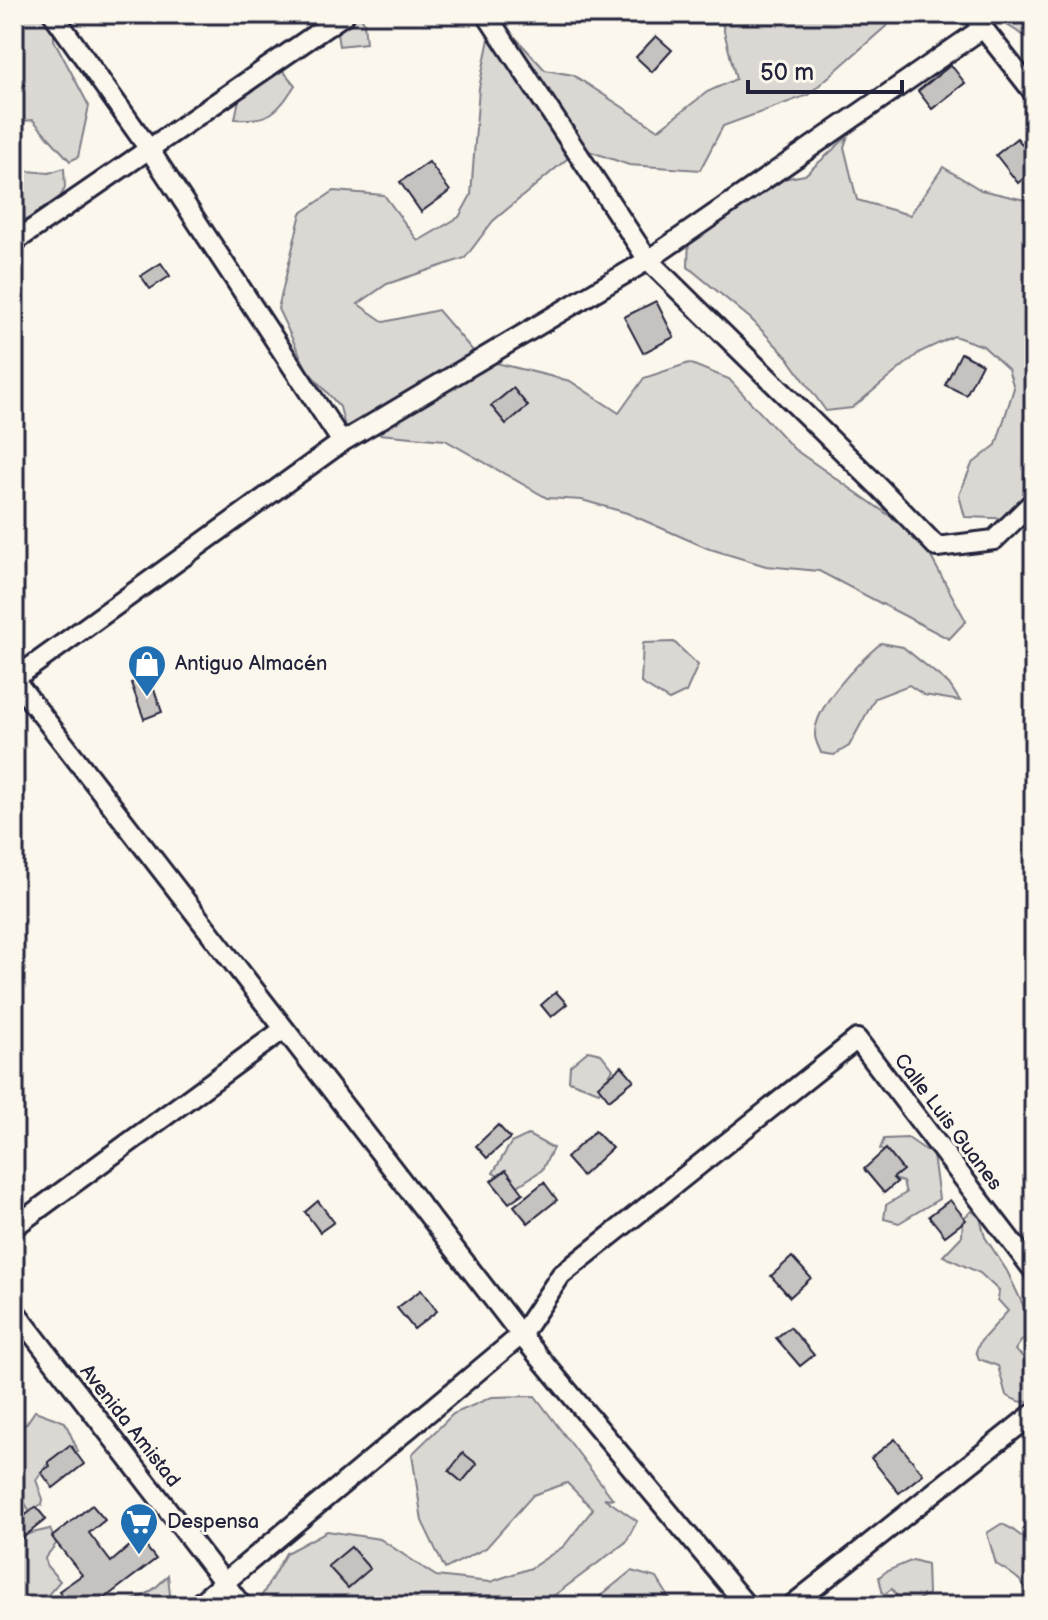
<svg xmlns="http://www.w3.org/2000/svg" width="1048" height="1620" font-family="'Balsamiq Sans',sans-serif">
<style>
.green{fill:#dbd8d3;stroke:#7e7d87;stroke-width:2}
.building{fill:#c6c2c0;stroke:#22223b;stroke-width:2}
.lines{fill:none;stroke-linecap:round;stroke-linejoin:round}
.minor-casing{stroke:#22223b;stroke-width:24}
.minor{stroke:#fbf7ec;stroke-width:18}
.labels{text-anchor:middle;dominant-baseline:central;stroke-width:6;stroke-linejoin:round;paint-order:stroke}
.poi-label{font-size:20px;fill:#22223b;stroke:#fbf7ec;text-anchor:start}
.street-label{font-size:20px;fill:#22223b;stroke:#fbf7ec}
</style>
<rect width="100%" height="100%" fill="#fbf7ec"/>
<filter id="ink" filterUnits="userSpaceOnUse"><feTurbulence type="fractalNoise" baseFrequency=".0125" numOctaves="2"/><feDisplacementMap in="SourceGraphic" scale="16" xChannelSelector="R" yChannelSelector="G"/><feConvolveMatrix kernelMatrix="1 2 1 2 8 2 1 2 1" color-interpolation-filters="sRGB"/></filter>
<g filter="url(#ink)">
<g class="green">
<path d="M14,14H54V40L89,106L78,157L70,161L33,120L24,121L14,130Z"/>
<path d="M349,14H360L364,23L366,43L339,46L336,28Z"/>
<path d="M494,14L545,70L573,75L658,130L707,92L736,79L722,23L690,14H900L808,95L723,126L700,170L629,165L580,148L493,221L465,258L387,284L358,304L384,322L438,310L480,359L570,381L619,413L644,378L689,363L729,379L794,449L920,537L966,621L949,639L819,571L766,566L707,548L627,513L582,500L547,498L445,440L346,431L340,407L307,370L278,309L301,213L334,191L384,195L418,241L459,217L471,195L479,88Z"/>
<path d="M566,14H627L594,27Z"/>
<path d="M1007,14H1034V42L1004,23Z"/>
<path d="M280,67L295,85C277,113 270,121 235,119L240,94Z"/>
<path d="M848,136L844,147L857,200L910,215L943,167L981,190L1034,202V515L1020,519L965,517L959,495L972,464L996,445L1014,388L1008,369L983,346L954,336L920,352L852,408L826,411L788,358L751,319L688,267L689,234L771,181L805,175Z"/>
<path d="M64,168L65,188L58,201L14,228V198L18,186V170L49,173Z"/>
<path d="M674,642L698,665L686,692L669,700L641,683L643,643Z"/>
<path d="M881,643L903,647L949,684L960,701L924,695L909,685L875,698L849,746L834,755L821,753C819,747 815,741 815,735C814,706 860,661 881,643Z"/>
<path d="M588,1051L601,1054L613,1069L599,1092L569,1081L570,1066Z"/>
<path d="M528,1135L553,1148L542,1170L516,1187L493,1173L511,1143Z"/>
<path d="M908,1138L933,1155L939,1199L899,1223L884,1219L886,1205L906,1193L903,1182L894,1179L897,1167L889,1154L880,1149L884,1139Z"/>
<path d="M972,1211L978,1216L979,1214L985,1237L1007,1271L1024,1307L1034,1311V1333L1022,1340L1015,1350L1034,1366V1400C1022,1404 1016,1401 1006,1395L998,1366L979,1359L976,1351L980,1342L1008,1311L998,1300L999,1291L980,1273L943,1256L962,1236L963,1218Z"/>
<path d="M535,1396L613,1499L604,1498L637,1521L626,1542L540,1606H265L261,1597L286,1553L327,1531L380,1539L436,1576L490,1582L531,1568L564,1546L593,1509L567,1483L533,1495L486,1548L445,1569L422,1521L412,1454L453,1414L492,1397Z"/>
<path d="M35,1411L65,1422L78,1451L51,1459L36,1480L43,1499L42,1505L29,1510L14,1485V1433L26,1424Z"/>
<path d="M1001,1524C1014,1527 1021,1540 1034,1542V1606H1030C1031,1584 1013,1574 996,1564L987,1533Z"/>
<path d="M50,1529L56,1544L45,1558L46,1565L60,1581L41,1603L17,1598L14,1594V1537Z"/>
<path d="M913,1560L927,1564L928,1594L914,1602L898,1598L892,1589L883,1595L879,1577L887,1571Z"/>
<path d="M631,1571L657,1578L672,1602L670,1606H588Z"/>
<path d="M168,1575L170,1595L150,1606H111C138,1599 149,1597 168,1575Z"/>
</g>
<g class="building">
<path d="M656,36L672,50L652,72L636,57Z"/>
<path d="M951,65L965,83L932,109L918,91Z"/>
<path d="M1017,138L1034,159V170L1018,183L996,155Z"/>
<path d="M429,162L450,191L421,212L400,182Z"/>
<path d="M161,263L170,276L150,289L141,276Z"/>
<path d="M656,301L674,337L643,353L624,317Z"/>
<path d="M961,353L982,364L966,395L945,385Z"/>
<path d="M513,388L528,406L506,424L491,406Z"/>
<path d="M149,676L162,712L144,719L131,683Z"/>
<path d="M556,992L567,1004L551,1017L541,1005Z"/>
<path d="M622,1066L634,1080L609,1100L598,1086Z"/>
<path d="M498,1125L510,1138L487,1158L476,1146Z"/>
<path d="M595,1131L612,1148L582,1176L566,1158Z"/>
<path d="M886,1149L903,1170L893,1178L897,1182L884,1193L864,1169Z"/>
<path d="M506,1170L523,1193L509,1203L491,1181Z"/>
<path d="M544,1182L557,1200L528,1223L514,1206Z"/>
<path d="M950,1200L966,1220L945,1236L929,1216Z"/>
<path d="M318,1201L334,1222L320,1232L305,1212Z"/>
<path d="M792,1257L811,1278L790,1297L771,1276Z"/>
<path d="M421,1290L437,1311L414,1329L397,1308Z"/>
<path d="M790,1327L814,1355L800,1366L776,1338Z"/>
<path d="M895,1439L923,1474L899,1493L871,1458Z"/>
<path d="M70,1445L84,1464L53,1488L41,1472L50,1466L48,1462Z"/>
<path d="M463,1453L477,1464L462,1482L449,1471Z"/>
<path d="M92,1505L105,1520L89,1533L111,1562L139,1538L156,1559L101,1601L91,1606H71L59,1591L82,1575L52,1537Z"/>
<path d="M36,1507L46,1519L14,1545V1524Z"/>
<path d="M351,1547L370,1569L348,1588L328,1566Z"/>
</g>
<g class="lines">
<g class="minor-casing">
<g id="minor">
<path d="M53,14L149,149L342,442"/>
<path d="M486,14L648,260L880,488L937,547L994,540L1034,501"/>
<path d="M972,14L1034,93"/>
<path d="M14,242L345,14"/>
<path d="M14,679L521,1335L747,1606"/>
<path d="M14,679L342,442L648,260L983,28"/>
<path d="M14,1227L284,1029"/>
<path d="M14,1310L242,1606"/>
<path d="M196,1606L521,1335L561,1275L857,1039L1034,1271"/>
<path d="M791,1606L1034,1413"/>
</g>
</g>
<use href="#minor" class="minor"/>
</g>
</g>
<defs>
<g id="shop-pin" transform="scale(2)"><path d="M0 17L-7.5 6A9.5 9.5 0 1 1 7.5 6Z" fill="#1f6fb2" stroke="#fbf7ec"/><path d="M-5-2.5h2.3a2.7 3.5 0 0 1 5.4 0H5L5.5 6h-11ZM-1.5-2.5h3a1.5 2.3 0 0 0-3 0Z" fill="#fff"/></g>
<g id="supermarket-pin" transform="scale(2)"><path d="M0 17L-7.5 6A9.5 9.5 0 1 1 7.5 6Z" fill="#1f6fb2" stroke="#fbf7ec"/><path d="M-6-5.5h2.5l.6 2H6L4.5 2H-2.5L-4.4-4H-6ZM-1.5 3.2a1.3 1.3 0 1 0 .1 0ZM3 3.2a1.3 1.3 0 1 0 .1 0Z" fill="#fff"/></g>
</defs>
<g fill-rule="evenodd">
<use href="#shop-pin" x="147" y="664"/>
<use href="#supermarket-pin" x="139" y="1522"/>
</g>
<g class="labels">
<g class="poi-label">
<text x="175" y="664">Antiguo Almacén</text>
<text x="167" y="1522">Despensa</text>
</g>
<g class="street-label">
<text transform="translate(948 1122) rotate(53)">Calle Luis Guanes</text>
<text transform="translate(130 1426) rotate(52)">Avenida Amistad</text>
</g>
</g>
<rect width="1048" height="1620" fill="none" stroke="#fbf7ec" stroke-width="48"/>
<rect x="24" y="24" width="1000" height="1572" fill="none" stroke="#22223b" stroke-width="3" filter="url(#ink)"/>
<path d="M748 80v12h154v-12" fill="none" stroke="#22223b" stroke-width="4"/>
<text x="760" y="80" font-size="24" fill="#22223b" stroke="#fbf7ec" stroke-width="6" paint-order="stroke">50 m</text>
</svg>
